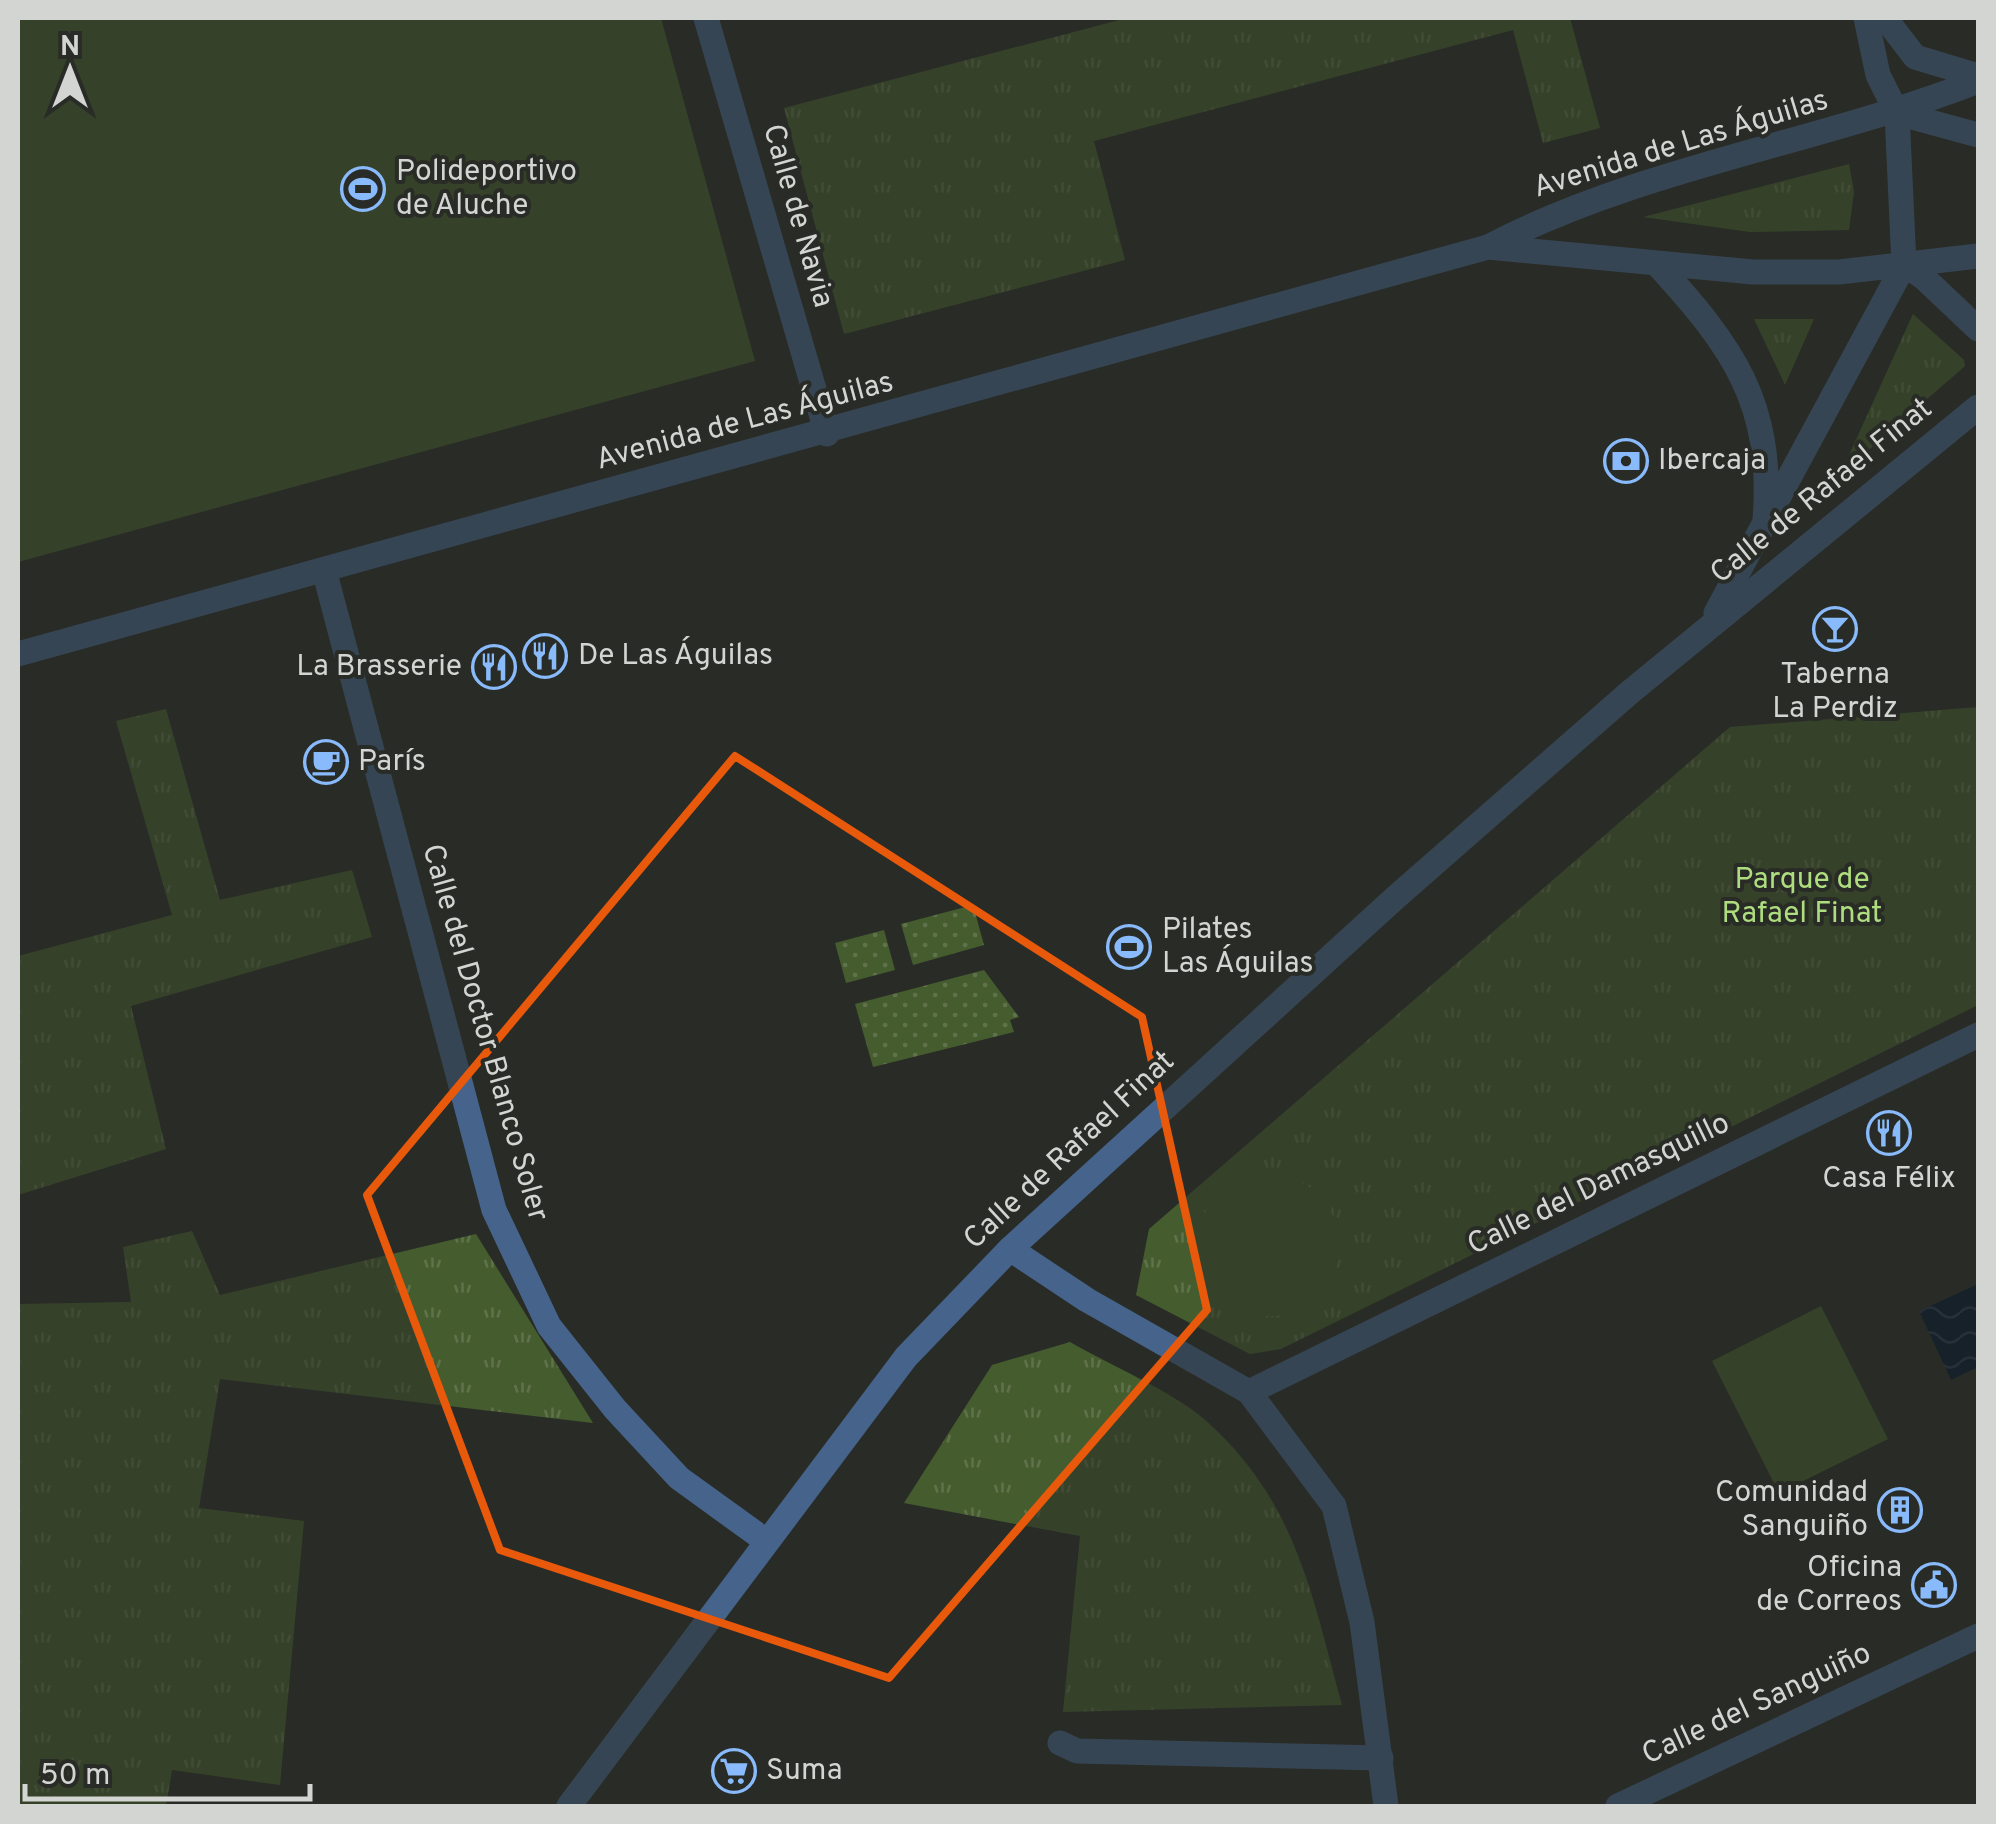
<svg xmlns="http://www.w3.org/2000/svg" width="1996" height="1824" font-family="Overpass,sans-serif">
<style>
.grass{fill:url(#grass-tufts)}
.garden{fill:url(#garden-dots)}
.pitch{fill:#455c2e}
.water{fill:url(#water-waves)}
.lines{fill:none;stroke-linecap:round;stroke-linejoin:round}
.minor{stroke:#46648b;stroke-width:25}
.marked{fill:none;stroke:#e8590c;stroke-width:8;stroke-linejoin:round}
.labels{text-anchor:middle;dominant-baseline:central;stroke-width:8;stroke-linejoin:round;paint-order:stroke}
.street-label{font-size:30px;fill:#d3d5d2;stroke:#292c26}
.poi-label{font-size:30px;fill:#d3d5d2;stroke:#292c26;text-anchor:start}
.park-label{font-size:30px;fill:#aedd7f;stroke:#292c26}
</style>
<defs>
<pattern id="grass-tufts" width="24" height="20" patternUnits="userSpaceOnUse" patternTransform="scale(2.5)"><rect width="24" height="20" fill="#455c2e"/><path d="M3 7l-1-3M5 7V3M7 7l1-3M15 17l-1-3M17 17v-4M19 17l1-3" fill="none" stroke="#5f724b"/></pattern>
<pattern id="garden-dots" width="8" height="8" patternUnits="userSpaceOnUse" patternTransform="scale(2.5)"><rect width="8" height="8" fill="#455c2e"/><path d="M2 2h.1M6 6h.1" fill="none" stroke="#5f724b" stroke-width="1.8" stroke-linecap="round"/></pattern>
<pattern id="water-waves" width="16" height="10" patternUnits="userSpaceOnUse" patternTransform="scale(2.5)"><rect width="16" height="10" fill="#011530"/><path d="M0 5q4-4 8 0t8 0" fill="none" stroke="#25364d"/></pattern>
</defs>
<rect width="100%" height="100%" fill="#292c26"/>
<g class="grass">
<path d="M1127,18H1570L1600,128L1543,143L1513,30L1094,141L1125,260L844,334L784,108Z"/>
<path d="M1849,164L1854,192L1849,230L1750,232L1643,217Z"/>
<path d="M1913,314L1964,360L1965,366L1840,475Z"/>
<path d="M1754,319H1814L1785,385Z"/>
<path d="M1978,707V1005L1281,1349L1250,1354L1136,1295L1149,1229L1730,727Z"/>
<path d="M166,709L220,900L352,870L372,937L131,1006L166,1149L18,1195V956L172,915L116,721Z"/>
<path d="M192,1231L220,1295L476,1234L593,1423L220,1379L199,1508L304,1521L280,1785L172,1770L166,1806H18V1304L131,1302L123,1247Z"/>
<path d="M1070,1342C1108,1364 1173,1392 1204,1419C1296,1500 1311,1592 1342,1705L1063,1712L1080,1536L904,1503L992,1365Z"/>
</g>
<g class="garden">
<path d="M973,905L984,945L913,965L901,924Z"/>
<path d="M884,930L895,970L846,983L835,943Z"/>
<path d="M984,970L1019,1017L1010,1020L1014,1032L873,1067L855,1004Z"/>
</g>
<g class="pitch">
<path d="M18,18H661L755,361L18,562Z"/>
<circle cx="1268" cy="1245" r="71"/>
<path d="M1821,1306L1888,1439L1779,1493L1712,1361Z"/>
</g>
<path class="water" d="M1978,1284V1367L1951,1380L1919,1311Z"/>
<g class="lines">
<g class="minor">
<path d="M706,18L827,434"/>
<path d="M1866,18L1878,75L1897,113L1904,265"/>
<path d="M1885,18L1915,57L1978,76"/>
<path d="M1897,113L1978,135"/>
<path d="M1488,247L1753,272H1839L1978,256"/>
<path d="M1657,264C1733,347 1774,403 1765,520"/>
<path d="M1904,265L1923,277L1978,329"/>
<path d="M324,570L494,1210L549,1326L615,1409L679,1478L766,1541"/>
<path d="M1716,613L1904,265"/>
<path d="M18,654L1488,247C1638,168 1819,143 1978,81"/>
<path d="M1010,1249L1087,1300L1249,1392L1334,1506L1362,1622L1386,1806"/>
<path d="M1249,1392L1978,1035"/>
<path d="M1060,1743L1077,1751L1381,1758"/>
<path d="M569,1806L906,1357L1010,1249L1395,898L1629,693L1978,407"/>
<path d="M1618,1806L1978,1636"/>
</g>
</g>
<path d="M0 0H1996V1824H0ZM735,756L1142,1017L1207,1310L889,1678L500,1550L367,1195Z" fill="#292c26" fill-opacity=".55" fill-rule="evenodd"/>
<path class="marked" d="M735,756L1142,1017L1207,1310L889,1678L500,1550L367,1195Z"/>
<defs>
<g id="stadium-ring" transform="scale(2.25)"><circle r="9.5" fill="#292c26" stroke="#88bafc" stroke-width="1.5"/><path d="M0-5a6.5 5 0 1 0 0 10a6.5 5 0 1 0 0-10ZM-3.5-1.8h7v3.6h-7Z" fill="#88bafc"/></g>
<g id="bank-ring" transform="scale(2.25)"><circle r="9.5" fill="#292c26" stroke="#88bafc" stroke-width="1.5"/><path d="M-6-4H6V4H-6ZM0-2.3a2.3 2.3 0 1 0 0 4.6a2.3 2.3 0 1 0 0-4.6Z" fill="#88bafc"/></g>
<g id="bar-ring" transform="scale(2.25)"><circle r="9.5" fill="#292c26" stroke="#88bafc" stroke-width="1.5"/><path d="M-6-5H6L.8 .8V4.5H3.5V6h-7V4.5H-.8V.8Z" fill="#88bafc"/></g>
<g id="restaurant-ring" transform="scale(2.25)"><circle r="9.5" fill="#292c26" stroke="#88bafc" stroke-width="1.5"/><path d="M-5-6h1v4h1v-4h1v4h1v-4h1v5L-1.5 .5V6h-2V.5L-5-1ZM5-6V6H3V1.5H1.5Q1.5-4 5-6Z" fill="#88bafc"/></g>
<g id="cafe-ring" transform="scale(2.25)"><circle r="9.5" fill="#292c26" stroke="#88bafc" stroke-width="1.5"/><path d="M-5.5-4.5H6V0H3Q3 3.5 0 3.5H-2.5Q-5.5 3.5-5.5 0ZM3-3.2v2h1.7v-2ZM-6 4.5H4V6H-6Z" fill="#88bafc"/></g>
<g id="building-ring" transform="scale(2.25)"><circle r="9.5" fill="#292c26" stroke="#88bafc" stroke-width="1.5"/><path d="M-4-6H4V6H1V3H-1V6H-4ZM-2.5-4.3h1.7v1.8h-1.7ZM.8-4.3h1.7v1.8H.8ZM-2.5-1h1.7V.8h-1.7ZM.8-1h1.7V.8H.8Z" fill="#88bafc"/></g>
<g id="civic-ring" transform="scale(2.25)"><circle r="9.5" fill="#292c26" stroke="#88bafc" stroke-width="1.5"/><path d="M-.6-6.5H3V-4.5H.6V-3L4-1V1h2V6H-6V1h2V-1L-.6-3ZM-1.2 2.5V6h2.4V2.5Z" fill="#88bafc"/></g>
<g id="supermarket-ring" transform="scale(2.25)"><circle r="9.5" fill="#292c26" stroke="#88bafc" stroke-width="1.5"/><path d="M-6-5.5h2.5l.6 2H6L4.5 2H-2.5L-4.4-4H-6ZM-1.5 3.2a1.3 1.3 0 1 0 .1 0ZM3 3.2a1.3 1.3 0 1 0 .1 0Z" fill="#88bafc"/></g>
</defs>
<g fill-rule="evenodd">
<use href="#stadium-ring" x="363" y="189"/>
<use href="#bank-ring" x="1626" y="461"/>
<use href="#bar-ring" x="1835" y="629"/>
<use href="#restaurant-ring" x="545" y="656"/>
<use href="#restaurant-ring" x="494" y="667"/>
<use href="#cafe-ring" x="326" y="762"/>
<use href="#stadium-ring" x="1129" y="947"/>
<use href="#restaurant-ring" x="1889" y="1133"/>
<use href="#building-ring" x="1900" y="1510"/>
<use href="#civic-ring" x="1934" y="1585"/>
<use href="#supermarket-ring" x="734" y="1771"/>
</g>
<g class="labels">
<g class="street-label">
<text transform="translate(1681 145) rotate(-17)">Avenida de Las Águilas</text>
<text transform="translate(797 216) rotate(74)">Calle de Navia</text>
<text transform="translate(745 422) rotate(-15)">Avenida de Las Águilas</text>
<text transform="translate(1822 492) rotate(-39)">Calle de Rafael Finat</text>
<text transform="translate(484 1033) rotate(74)">Calle del Doctor Blanco Soler</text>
<text transform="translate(1070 1151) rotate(-43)">Calle de Rafael Finat</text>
<text transform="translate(1599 1185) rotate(-26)">Calle del Damasquillo</text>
<text transform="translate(1757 1705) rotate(-25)">Calle del Sanguiño</text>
</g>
<g class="poi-label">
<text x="396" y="172">Polideportivo<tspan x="396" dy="34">de Aluche</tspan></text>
<text x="1658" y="461">Ibercaja</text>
<text x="578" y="656">De Las Águilas</text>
<text x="462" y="667" text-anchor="end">La Brasserie</text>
<text x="1835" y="675" text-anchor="middle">Taberna<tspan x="1835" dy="34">La Perdiz</tspan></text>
<text x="358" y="762">París</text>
<text x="1162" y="930">Pilates<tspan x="1162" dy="34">Las Águilas</tspan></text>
<text x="1889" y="1179" text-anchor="middle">Casa Félix</text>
<text x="1868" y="1493" text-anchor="end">Comunidad<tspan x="1868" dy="34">Sanguiño</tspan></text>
<text x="1902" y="1568" text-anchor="end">Oficina<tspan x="1902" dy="34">de Correos</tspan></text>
<text x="766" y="1771">Suma</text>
</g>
<g class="park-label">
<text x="1802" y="880">Parque de<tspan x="1802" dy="34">Rafael Finat</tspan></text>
</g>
</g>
<rect width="1996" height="1824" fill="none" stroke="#d3d5d2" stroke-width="40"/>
<g transform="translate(70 70)" stroke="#292c26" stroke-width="8" paint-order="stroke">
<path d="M0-8L18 38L0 25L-18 38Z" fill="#d3d5d2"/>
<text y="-15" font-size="28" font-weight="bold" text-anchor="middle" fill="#d3d5d2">N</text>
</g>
<path d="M25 1784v15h285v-15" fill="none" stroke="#d3d5d2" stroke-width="5"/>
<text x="40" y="1784" font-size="30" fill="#d3d5d2" stroke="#292c26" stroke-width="8" paint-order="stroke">50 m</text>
</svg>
